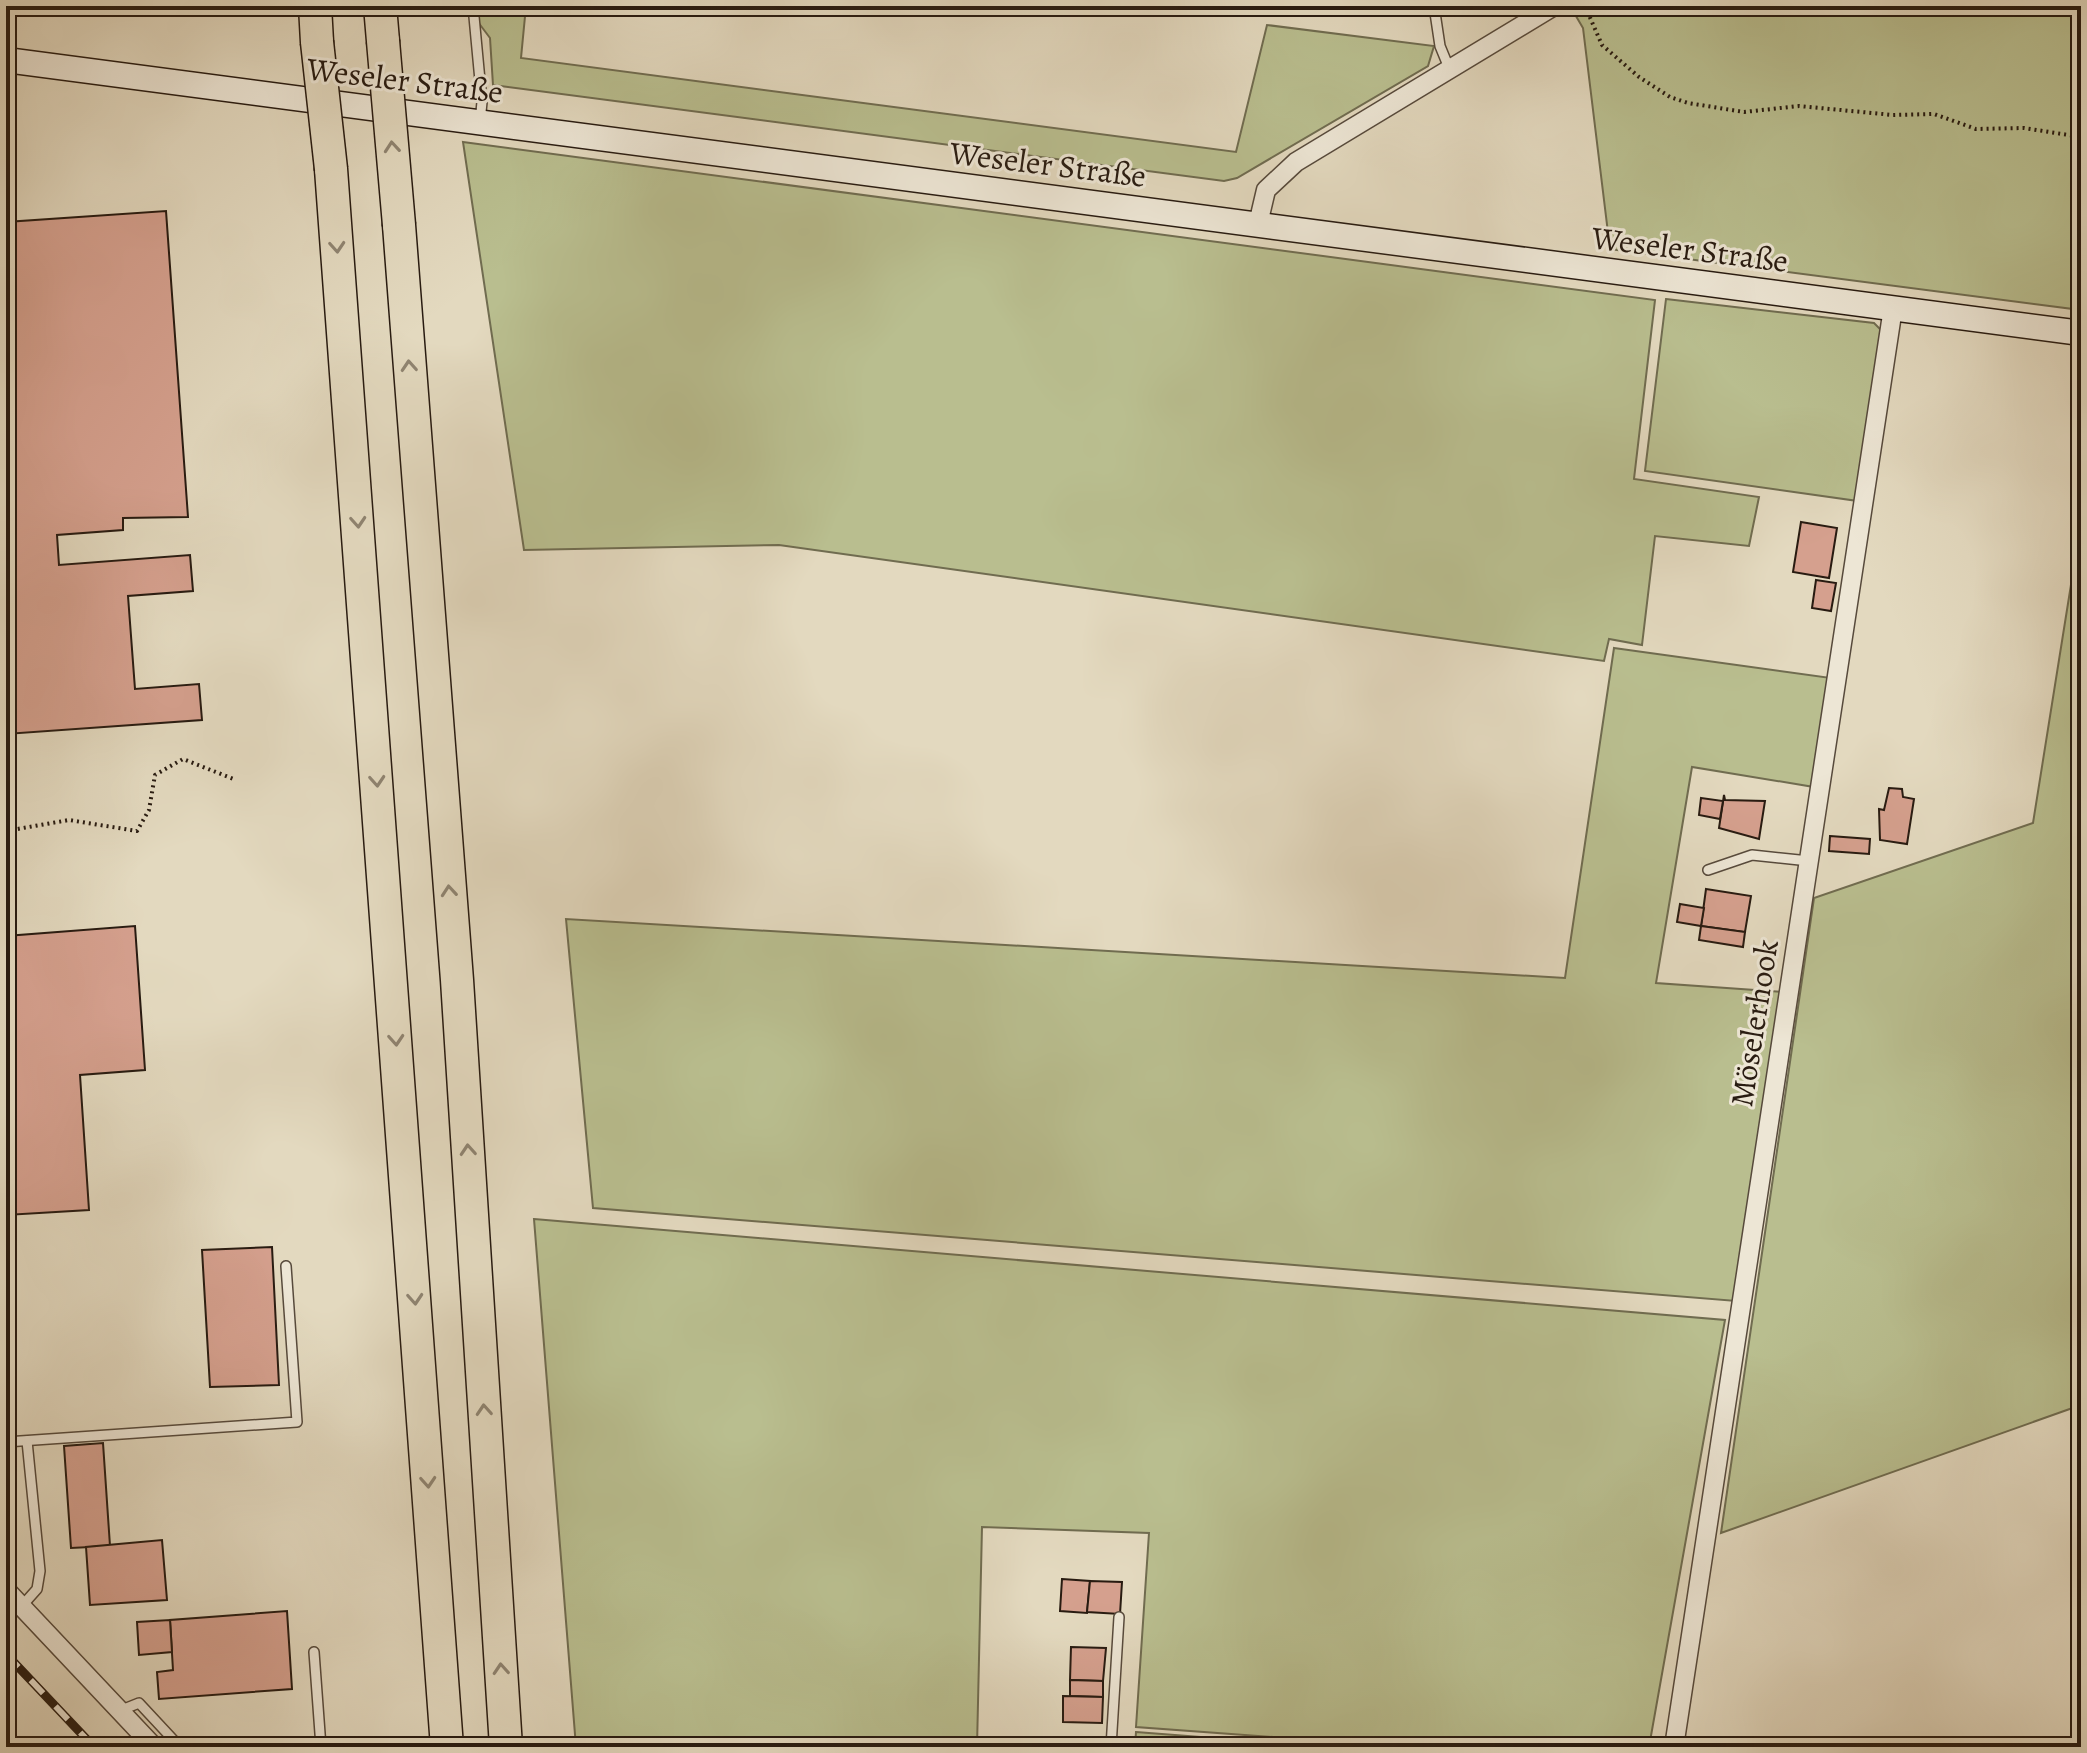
<svg xmlns="http://www.w3.org/2000/svg" width="2087" height="1753" font-family="Alegreya,serif">
<style>
.green{fill:#b9be8f;stroke:#706c50;stroke-width:2}
.building{fill:#d5a08e;stroke:#281b11;stroke-width:2}
.lines{fill:none;stroke-linecap:round;stroke-linejoin:round}
.service-casing{stroke:#574a3c;stroke-width:12}
.minor-casing{stroke:#574a3c;stroke-width:21}
.secondary-casing{stroke:#281b11;stroke-width:27}
.motorway-casing{stroke:#281b11;stroke-width:35}
.path{stroke:#281b11;stroke-width:4;stroke-dasharray:2 4;stroke-linecap:butt}
.service{stroke:#ede6d5;stroke-width:9}
.minor{stroke:#ede6d5;stroke-width:18}
.secondary{stroke:#ede6d5;stroke-width:24}
.motorway{stroke:#e3d9bf;stroke-width:32}
.rail-casing{stroke:#281b11;stroke-width:9}
.rail{stroke:#ede6d5;stroke-width:6;stroke-dasharray:18;stroke-linecap:butt}
.motorway-bridge-casing{stroke:#281b11;stroke-width:35;stroke-linecap:butt}
.motorway-bridge{stroke:#e3d9bf;stroke-width:32}
.oneway{stroke:#8f8471}
.labels{text-anchor:middle;dominant-baseline:central;stroke-width:6;stroke-linejoin:round;paint-order:stroke}
.street-label{font-size:32px;fill:#281b11;stroke:#ede6d5}
</style>
<rect width="100%" height="100%" fill="#e3d9bf"/>
<filter id="stains"><feTurbulence type="fractalNoise" baseFrequency=".0025" numOctaves="4"/><feColorMatrix values="0 0 0 0 .2 0 0 0 0 .09 0 0 0 0 .02 0 0 0 .5 -.17"/></filter>
<radialGradient id="worn" r=".72"><stop offset=".6" stop-color="#630" stop-opacity="0"/><stop offset="1" stop-color="#630" stop-opacity=".3"/></radialGradient>
<g class="green">
<path d="M477,6H526L521,58L1236,152L1267,25L1434,46L1428,66L1237,178L1224,181L493,85L490,38L478,22Z"/>
<path d="M1580,6H2081V310L1610,249L1583,28L1573,11Z"/>
<path d="M463,142L1655,300L1634,479L1759,497L1749,546L1655,536L1642,645L1609,639L1604,661L779,545L524,550Z"/>
<path d="M1666,299L1874,323L1881,330L1858,501L1645,471Z"/>
<path d="M2081,522V1405L1721,1533L1814,898L2033,823Z"/>
<path d="M1614,648L1831,678L1814,787L1692,767L1656,983L1783,992L1736,1301L593,1208L566,919L1565,978Z"/>
<path d="M534,1219L1725,1320L1649,1747H1408L1136,1727L1149,1533L982,1527L977,1747H576Z"/>
<path d="M1136,1732L1330,1747H1135Z"/>
</g>
<g class="building">
<path d="M166,211L188,517L123,518V530L57,535L59,565L190,555L193,591L128,596L135,689L199,684L202,720L6,734V222Z"/>
<path d="M1801,522L1837,528L1829,578L1793,572Z"/>
<path d="M1816,580L1836,583L1831,611L1812,608Z"/>
<path d="M1889,788L1902,789L1903,797L1914,799L1907,844L1880,840L1879,809L1884,810Z"/>
<path d="M1724,795L1725,800L1765,801L1759,839L1719,828Z"/>
<path d="M1701,798L1723,801L1720,819L1699,815Z"/>
<path d="M1830,836L1870,839L1869,854L1829,851Z"/>
<path d="M1706,889L1751,896L1745,932L1701,926Z"/>
<path d="M1680,904L1704,908L1701,926L1677,922Z"/>
<path d="M135,926L145,1070L80,1075L89,1210L6,1215V936Z"/>
<path d="M1701,926L1745,932L1743,947L1699,940Z"/>
<path d="M272,1247L279,1385L210,1387L202,1250Z"/>
<path d="M103,1443L110,1546L71,1548L64,1446Z"/>
<path d="M162,1540L167,1600L90,1605L86,1547Z"/>
<path d="M1062,1579L1090,1581L1087,1613L1060,1611Z"/>
<path d="M1090,1581L1122,1582L1120,1614L1087,1612Z"/>
<path d="M287,1611L292,1689L159,1699L157,1672L173,1670L170,1620Z"/>
<path d="M170,1620L172,1652L139,1655L137,1622Z"/>
<path d="M1071,1647L1106,1648L1103,1681L1070,1680Z"/>
<path d="M1070,1680L1103,1681V1697L1070,1696Z"/>
<path d="M1063,1696L1103,1697L1102,1723L1063,1722Z"/>
</g>
<g class="lines">
<g class="service-casing">
<g id="service">
<path d="M473,6L482,102L480,122"/>
<path d="M1434,6L1440,46L1449,68"/>
<path d="M1708,870L1752,855L1809,861"/>
<path d="M6,1442L297,1422L286,1266"/>
<path d="M21,1607L37,1589L40,1571L27,1441"/>
<path d="M314,1652L321,1747"/>
<path d="M119,1711L139,1703L180,1747"/>
<path d="M1111,1747L1119,1617"/>
</g>
</g>
<g class="minor-casing">
<g id="minor">
<path d="M1258,224L1266,190L1296,162L1554,6"/>
<path d="M6,1590L154,1747"/>
<path d="M1674,1747L1893,308"/>
</g>
</g>
<g class="secondary-casing">
<path id="secondary" d="M6,60L2081,333"/>
</g>
<g class="motorway-casing">
<g id="motorway">
<path d="M315,6L317,42"/>
<path d="M380,6L383,41"/>
<path d="M331,169L447,1747"/>
<path d="M399,225L457,980L506,1747"/>
</g>
</g>
<g class="path">
<path d="M1585,6L1602,45L1639,77L1670,97L1688,103L1744,112L1799,106L1893,115L1934,114L1976,129L2024,128L2081,137"/>
<path d="M6,831L69,820L137,831L149,810L155,775L183,759L236,780"/>
</g>
<use href="#service" class="service"/>
<use href="#minor" class="minor"/>
<use href="#secondary" class="secondary"/>
<use href="#motorway" class="motorway"/>
<g class="rail-casing">
<path id="rail" d="M6,1654L94,1747"/>
</g>
<use href="#rail" class="rail"/>
<g class="motorway-bridge-casing">
<g id="motorway-bridge">
<path d="M383,41L399,225"/>
<path d="M317,42L331,169"/>
</g>
</g>
<use href="#motorway-bridge" class="motorway-bridge"/>
</g>
<defs><path id="oneway-chevron" d="M-2-3.5L2.5 0L-2 3.5" fill="none" stroke-width="1.6" stroke-linecap="round" stroke-linejoin="round" transform="scale(2)"/></defs>
<g class="oneway">
<use href="#oneway-chevron" transform="translate(392 147) rotate(-95)"/>
<use href="#oneway-chevron" transform="translate(337 247) rotate(86)"/>
<use href="#oneway-chevron" transform="translate(409 366) rotate(-94)"/>
<use href="#oneway-chevron" transform="translate(358 522) rotate(86)"/>
<use href="#oneway-chevron" transform="translate(377 781) rotate(86)"/>
<use href="#oneway-chevron" transform="translate(449 891) rotate(-95)"/>
<use href="#oneway-chevron" transform="translate(396 1040) rotate(86)"/>
<use href="#oneway-chevron" transform="translate(468 1150) rotate(-94)"/>
<use href="#oneway-chevron" transform="translate(415 1299) rotate(86)"/>
<use href="#oneway-chevron" transform="translate(484 1410) rotate(-94)"/>
<use href="#oneway-chevron" transform="translate(428 1482) rotate(86)"/>
<use href="#oneway-chevron" transform="translate(501 1669) rotate(-94)"/>
</g>
<g class="labels">
<g class="street-label">
<text transform="translate(405 80) rotate(7)">Weseler Straße</text>
<text transform="translate(1048 164) rotate(7)">Weseler Straße</text>
<text transform="translate(1690 249) rotate(7)">Weseler Straße</text>
<text transform="translate(1754 1023) rotate(-81)">Möselerhook</text>
</g>
</g>
<rect width="2087" height="1753" fill="none" stroke="#e3d9bf" stroke-width="32"/>
<rect x="8" y="8" width="2071" height="1737" fill="none" stroke="#281b11" stroke-width="4"/>
<rect x="16" y="16" width="2055" height="1721" fill="none" stroke="#281b11" stroke-width="2"/>
<rect width="100%" height="100%" filter="url(#stains)"/>
<rect width="100%" height="100%" fill="url(#worn)"/>
</svg>
